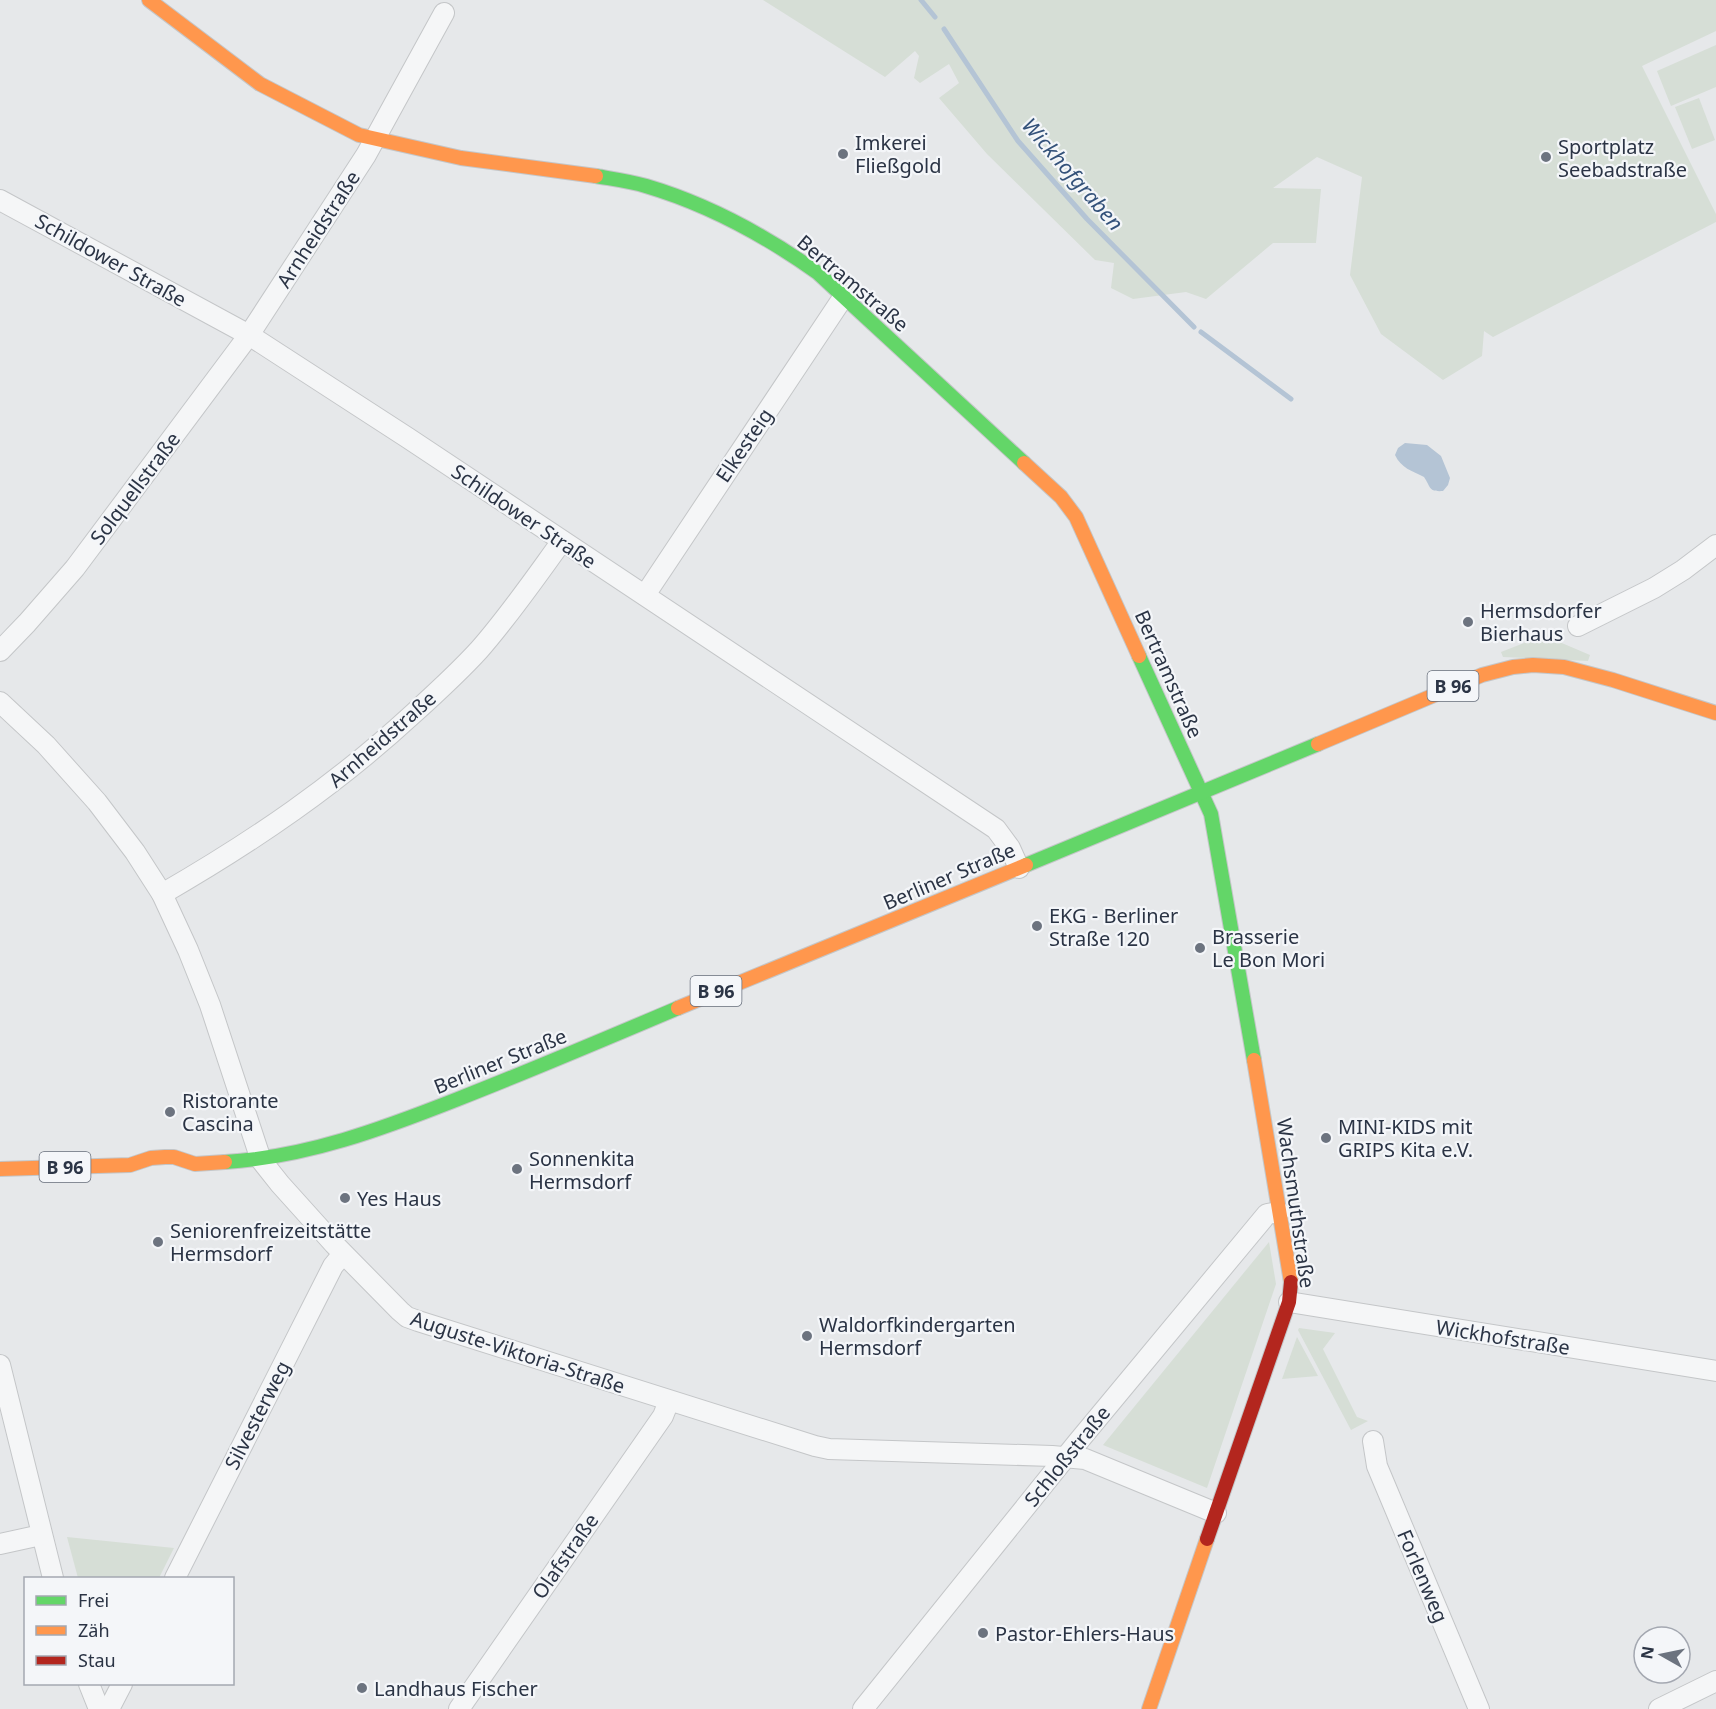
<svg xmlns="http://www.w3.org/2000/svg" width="1716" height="1709" font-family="'Noto Sans',sans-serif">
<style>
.green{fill:#d6ded6}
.water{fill:#b4c4d5}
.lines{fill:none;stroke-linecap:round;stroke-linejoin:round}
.stream{stroke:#b4c4d5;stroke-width:5}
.street-casing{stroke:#c4c6c8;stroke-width:22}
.fast-casing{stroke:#c4c6c8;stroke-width:16}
.slow-casing{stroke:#c4c6c8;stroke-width:16}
.jam-casing{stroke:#c4c6c8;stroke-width:16}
.street{stroke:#f5f6f7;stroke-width:20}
.fast{stroke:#63d668;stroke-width:14}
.slow{stroke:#ff974d;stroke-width:14}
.jam{stroke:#b3261e;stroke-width:14}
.poi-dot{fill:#6c737f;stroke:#f4f6f9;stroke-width:2}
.labels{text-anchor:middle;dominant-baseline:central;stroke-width:4.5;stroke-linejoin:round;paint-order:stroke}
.shield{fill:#f4f6f9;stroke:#676e7b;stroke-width:1.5}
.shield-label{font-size:18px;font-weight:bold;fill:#2b3445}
.poi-label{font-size:20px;fill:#2b3445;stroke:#f4f6f9;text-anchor:start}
.street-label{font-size:20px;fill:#2b3445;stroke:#f4f6f9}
.water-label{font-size:21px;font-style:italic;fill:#34527a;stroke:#f4f6f9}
</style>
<rect width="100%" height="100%" fill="#e6e8ea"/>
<g class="green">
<path d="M763,0H1716V31L1642,66L1716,214V222L1493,337L1484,331L1482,356L1443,380L1381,334L1350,275L1362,177L1317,157L1273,188L1321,189L1316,243H1273L1206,299L1186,292L1133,299L1111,288L1114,263L1095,260L987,154L939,98L959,83L949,64L920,83L914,78L919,56L915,51L885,77Z"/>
<path d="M1716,45V87L1671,106L1657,71Z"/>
<path d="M1699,98L1715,140L1692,149L1675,107Z"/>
<path d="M1537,638H1550L1590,655L1588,661L1503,657L1501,652Z"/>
<path d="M1269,1242L1276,1284L1207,1488L1103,1445Z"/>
<path d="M1299,1328L1335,1333L1323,1349L1357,1417L1368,1421L1351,1430L1298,1330Z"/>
<path d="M1297,1337L1318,1376L1282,1379Z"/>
<path d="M67,1537L174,1548L159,1578H78Z"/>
</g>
<path class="water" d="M1405,443L1427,445L1441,456L1450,478L1448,485L1443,491C1428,492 1431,487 1424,477C1412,471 1401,468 1395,455L1398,448Z"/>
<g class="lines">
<g class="stream">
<path d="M921,0L935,17"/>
<path d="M944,29L1018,141L1087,219L1194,327"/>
<path d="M1201,332L1291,399"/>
</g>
<g class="street-casing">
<g id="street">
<path d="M0,200L249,335L408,438L996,829L1010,848L1019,868"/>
<path d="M645,595L844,296"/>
<path d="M1578,626L1654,588L1683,570L1716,545"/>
<path d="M0,651L27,623L75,568L249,335L366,155L444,13"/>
<path d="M0,702L46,745L97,802L135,852L162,894L188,950L210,1005L261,1160L280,1184L334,1244L400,1311L407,1317L418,1321L815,1446L829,1449L1052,1456L1085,1459L1216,1513"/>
<path d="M162,894C254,841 336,785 414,713C436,693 459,672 479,650C509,616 535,578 562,541"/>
<path d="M1289,1302L1716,1371"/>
<path d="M0,1365L53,1578"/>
<path d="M1373,1441L1377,1466L1479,1709"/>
<path d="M0,1544L41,1535"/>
<path d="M175,1578L333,1266L343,1254"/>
<path d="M89,1684L99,1709"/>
<path d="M109,1709L122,1684"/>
<path d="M459,1709L663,1416L669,1401"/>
<path d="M863,1709L1077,1443L1267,1214L1279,1212"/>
<path d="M1659,1709L1716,1681"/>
</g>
</g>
<g class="fast-casing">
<g id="fast">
<path d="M596,176C613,179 630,181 646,186C707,204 766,236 818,273L1024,463"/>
<path d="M1139,656L1211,814L1254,1060"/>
<path d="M1026,865L1318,744"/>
<path d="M225,1162C307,1157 382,1129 458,1099C532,1070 605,1039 678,1008"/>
</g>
</g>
<g class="slow-casing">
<g id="slow">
<path d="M149,0L260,84L359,135L461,158L596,176"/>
<path d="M1024,463L1061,497L1076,517L1139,656"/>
<path d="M1318,744L1482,675L1513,667L1533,665L1564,667L1613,680L1716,713"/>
<path d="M678,1008L1026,865"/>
<path d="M1254,1060L1291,1282"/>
<path d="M0,1169L130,1165L151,1158L165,1157H174L195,1164L225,1162"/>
<path d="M1149,1709L1207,1539"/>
</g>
</g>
<g class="jam-casing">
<path id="jam" d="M1207,1539L1289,1302L1291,1282"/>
</g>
<use href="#street" class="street"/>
<use href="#fast" class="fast"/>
<use href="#slow" class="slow"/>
<use href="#jam" class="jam"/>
</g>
<g class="poi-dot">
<circle cx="843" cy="154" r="6"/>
<circle cx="1546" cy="157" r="6"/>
<circle cx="1468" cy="622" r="6"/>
<circle cx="1037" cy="926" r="6"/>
<circle cx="1200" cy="948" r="6"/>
<circle cx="170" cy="1112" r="6"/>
<circle cx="1326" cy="1138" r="6"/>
<circle cx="517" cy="1169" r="6"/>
<circle cx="345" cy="1198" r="6"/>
<circle cx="158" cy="1242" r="6"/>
<circle cx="807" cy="1336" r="6"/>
<circle cx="983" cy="1633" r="6"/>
<circle cx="362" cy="1688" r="6"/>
</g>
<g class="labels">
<g class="shield">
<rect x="1427.5" y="671" width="51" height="30" rx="4.5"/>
<rect x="690.5" y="976" width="51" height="30" rx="4.5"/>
<rect x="39.5" y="1152" width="51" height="30" rx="4.5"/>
</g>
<g class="shield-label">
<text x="1453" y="686">B 96</text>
<text x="716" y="991">B 96</text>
<text x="65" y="1167">B 96</text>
</g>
<g class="poi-label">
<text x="855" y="142">Imkerei<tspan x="855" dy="23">Fließgold</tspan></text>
<text x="1558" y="146">Sportplatz<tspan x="1558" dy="23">Seebadstraße</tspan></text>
<text x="1480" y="610">Hermsdorfer<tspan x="1480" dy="23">Bierhaus</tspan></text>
<text x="1049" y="915">EKG - Berliner<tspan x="1049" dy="23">Straße 120</tspan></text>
<text x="1212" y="936">Brasserie<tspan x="1212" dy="23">Le Bon Mori</tspan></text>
<text x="182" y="1100">Ristorante<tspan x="182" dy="23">Cascina</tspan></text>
<text x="1338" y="1126">MINI-KIDS mit<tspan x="1338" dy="23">GRIPS Kita e.V.</tspan></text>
<text x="529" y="1158">Sonnenkita<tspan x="529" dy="23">Hermsdorf</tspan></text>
<text x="357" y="1198">Yes Haus</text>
<text x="170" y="1230">Seniorenfreizeitstätte<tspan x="170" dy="23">Hermsdorf</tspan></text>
<text x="819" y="1324">Waldorfkindergarten<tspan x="819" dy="23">Hermsdorf</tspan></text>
<text x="995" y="1633">Pastor-Ehlers-Haus</text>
<text x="374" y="1688">Landhaus Fischer</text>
</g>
<g class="street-label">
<text transform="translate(318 229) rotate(-57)">Arnheidstraße</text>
<text transform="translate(111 260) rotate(29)">Schildower Straße</text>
<text transform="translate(853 283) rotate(40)">Bertramstraße</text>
<text transform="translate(744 445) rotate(-56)">Elkesteig</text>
<text transform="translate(135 488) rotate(-53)">Solquellstraße</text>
<text transform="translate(524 516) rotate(34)">Schildower Straße</text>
<text transform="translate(1169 674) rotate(66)">Bertramstraße</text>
<text transform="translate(382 739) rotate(-41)">Arnheidstraße</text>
<text transform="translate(949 876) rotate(-23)">Berliner Straße</text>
<text transform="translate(500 1061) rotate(-22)">Berliner Straße</text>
<text transform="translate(1296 1203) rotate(82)">Wachsmuthstraße</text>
<text transform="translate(1503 1337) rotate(9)">Wickhofstraße</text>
<text transform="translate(518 1352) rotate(18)">Auguste-Viktoria-Straße</text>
<text transform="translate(257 1415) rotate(-63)">Silvesterweg</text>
<text transform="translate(1067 1456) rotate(-51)">Schloßstraße</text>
<text transform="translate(565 1556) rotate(-55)">Olafstraße</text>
<text transform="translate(1423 1576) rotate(67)">Forlenweg</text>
</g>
<g class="water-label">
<text transform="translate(1073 174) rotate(49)">Wickhofgraben</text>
</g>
</g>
<rect x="24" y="1577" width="210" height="108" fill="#f4f6f9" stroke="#a4a8b1" stroke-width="1.5"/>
<rect x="36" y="1596" width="30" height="9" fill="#63d668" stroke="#a4a8b1" stroke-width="1.5"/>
<text x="78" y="1607" font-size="18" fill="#2b3445">Frei</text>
<rect x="36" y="1626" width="30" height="9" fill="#ff974d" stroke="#a4a8b1" stroke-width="1.5"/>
<text x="78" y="1637" font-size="18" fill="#2b3445">Zäh</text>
<rect x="36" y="1656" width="30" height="9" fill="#b3261e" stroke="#a4a8b1" stroke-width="1.5"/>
<text x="78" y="1667" font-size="18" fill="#2b3445">Stau</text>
<g transform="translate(1662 1655) rotate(279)"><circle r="28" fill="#f4f6f9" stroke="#a4a8b1" stroke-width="1.5"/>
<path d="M0-4.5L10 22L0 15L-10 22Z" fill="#6c737f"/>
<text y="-9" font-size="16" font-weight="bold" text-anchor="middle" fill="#2b3445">N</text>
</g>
</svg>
